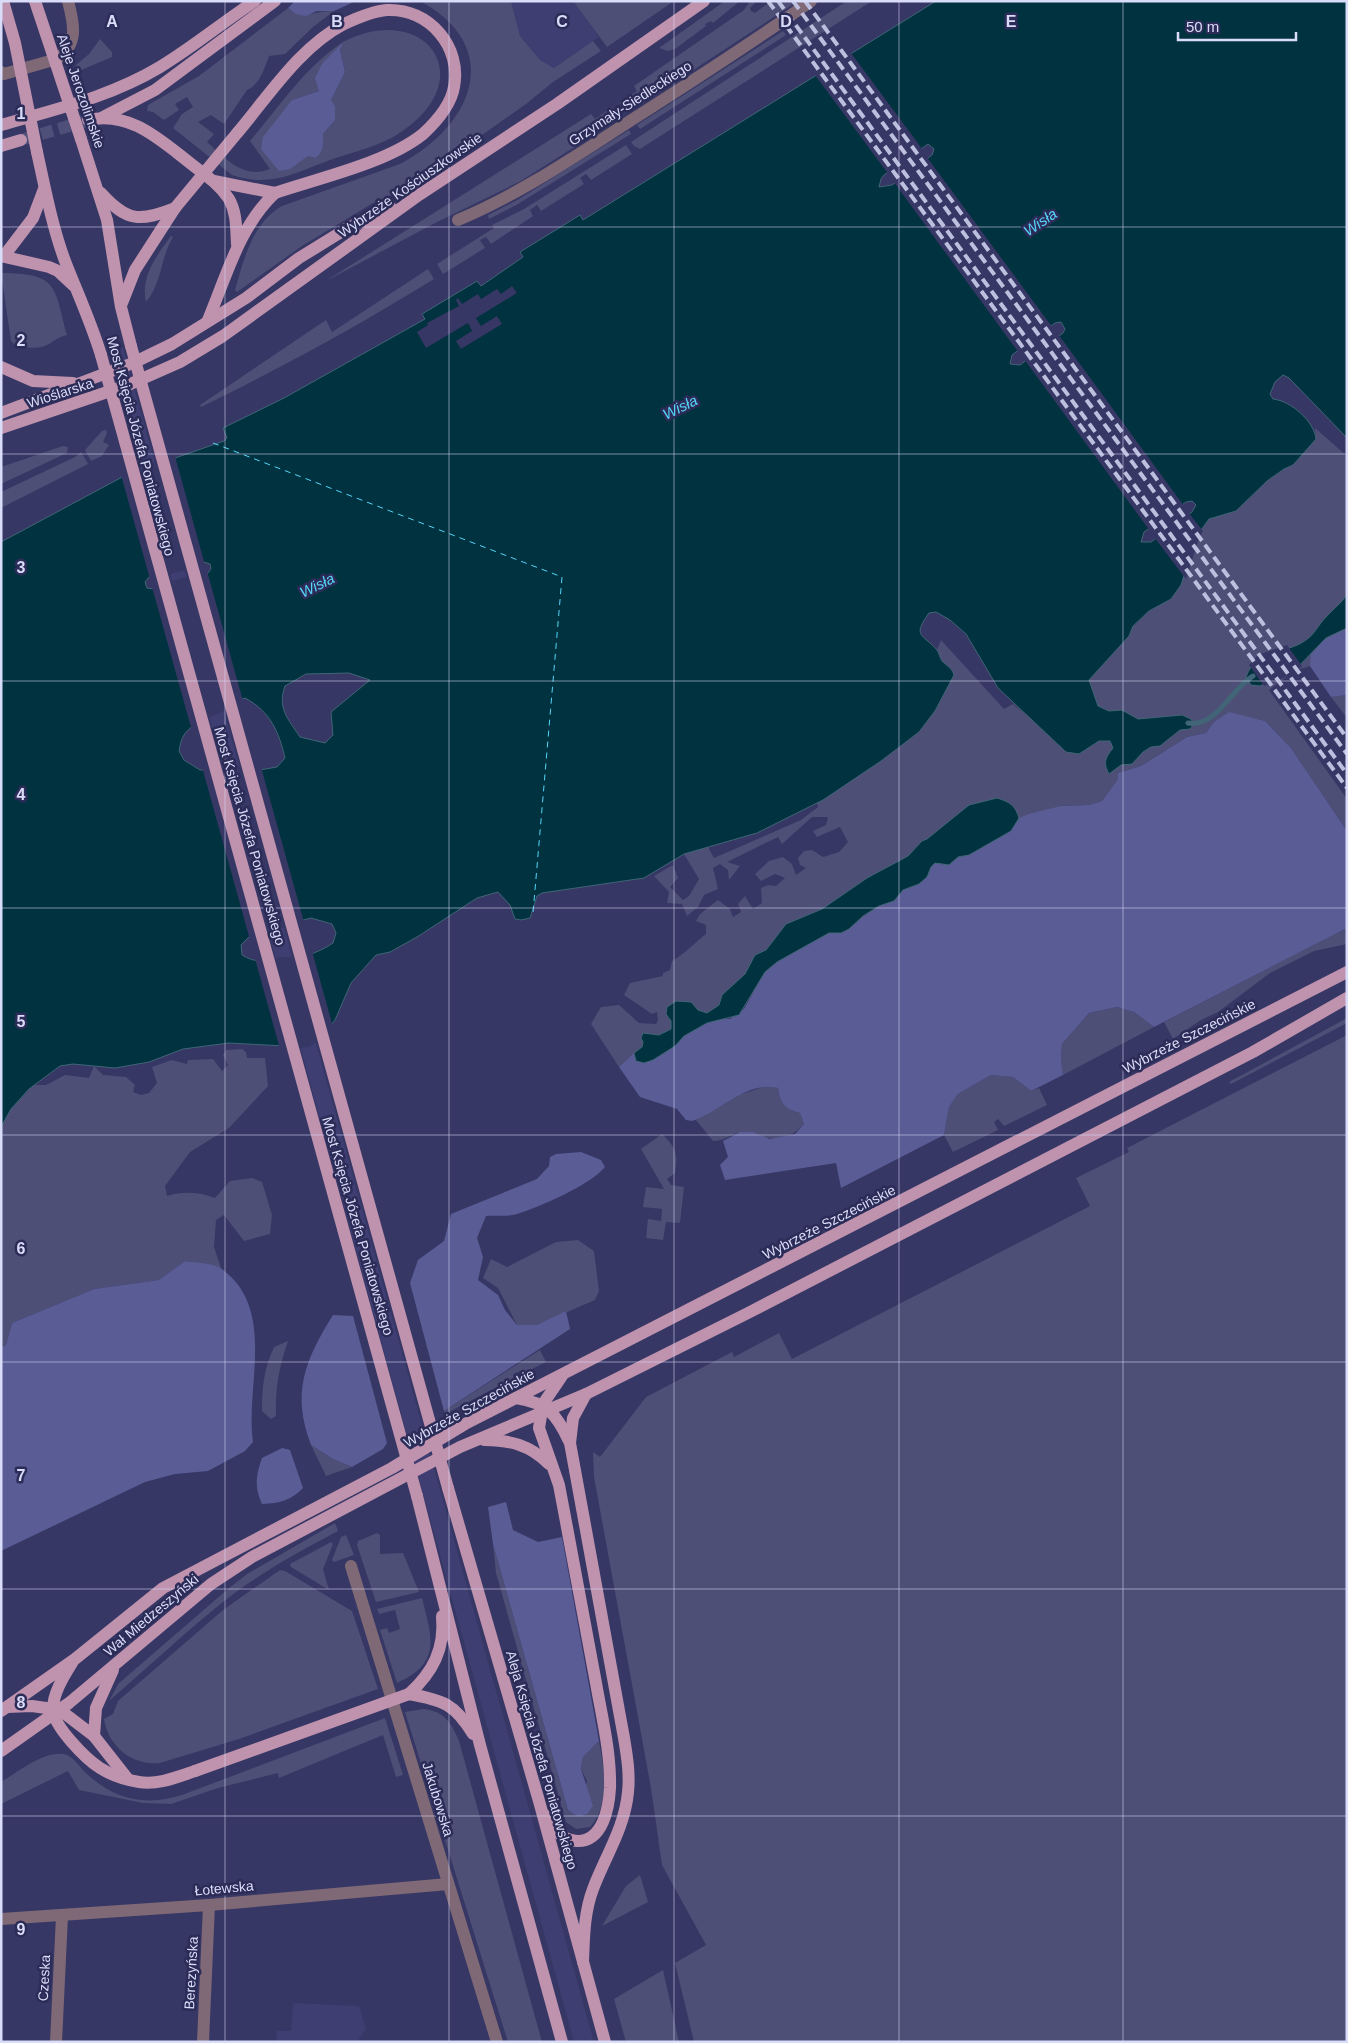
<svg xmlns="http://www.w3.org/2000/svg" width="1348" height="2043" font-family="Arial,sans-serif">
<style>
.built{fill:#3e3e72}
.green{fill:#4d4f76;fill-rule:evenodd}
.forest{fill:#5a5c96}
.water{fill:#00323f;stroke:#416577;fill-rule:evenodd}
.pier{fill:#363764}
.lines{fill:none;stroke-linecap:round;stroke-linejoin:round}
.stream{stroke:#416577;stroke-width:5}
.ferry{stroke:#56d5fa;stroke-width:1;stroke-dasharray:6 5;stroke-linecap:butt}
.major-tunnel{stroke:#4f507a;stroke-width:12;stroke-dasharray:12 6;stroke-linecap:butt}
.minor{stroke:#7f6976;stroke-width:12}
.major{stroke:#bf92ae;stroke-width:12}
.rail{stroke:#bcbfde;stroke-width:4;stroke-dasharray:10 5;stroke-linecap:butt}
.major-bridge{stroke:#bf92ae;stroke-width:12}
.grid{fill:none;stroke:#daddf9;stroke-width:1;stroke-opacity:0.55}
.labels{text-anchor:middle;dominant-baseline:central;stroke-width:5;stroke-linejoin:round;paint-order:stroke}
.street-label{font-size:14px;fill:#daddf9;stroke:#2c2c58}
.water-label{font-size:15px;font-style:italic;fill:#56d5fa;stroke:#2c2c58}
.grid-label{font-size:16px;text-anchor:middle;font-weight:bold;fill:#daddf9;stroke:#2c2c58;stroke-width:5;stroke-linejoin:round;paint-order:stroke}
</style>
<rect width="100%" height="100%" fill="#363764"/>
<g class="built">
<path d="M511,1H573L599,37L554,68L540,60L520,36Z"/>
<path d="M123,348L440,1490L594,2042H574L109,352Z"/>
<path d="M293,2003L359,2006L366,2029L357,2042H276L277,2031H291Z"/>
</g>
<g class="green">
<path d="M420,1H511L520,36L540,60L554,68L593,41L601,51L553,82L526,104L465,147L380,202L378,200L302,246L237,292L235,290C244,259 252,223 282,206L400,164C472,126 506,48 420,1Z"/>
<path d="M573,1H674L607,47Z"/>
<path d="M725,1H740L713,23L711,21L705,24L706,26L675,49L668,51L659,48Z"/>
<path d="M750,1H757L750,8L751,11L755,13L771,1H798L631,111L619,103L637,91L634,86L744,10Z"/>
<path d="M847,1H872L640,149L634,146L631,142Z"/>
<path d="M288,8C305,21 314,10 334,11L313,27L285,54L269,56C265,67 259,86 247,90L224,124L211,115L198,122L214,134L207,142C225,158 244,180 270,169L250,141C279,107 305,67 343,42C425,0 482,78 401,132C381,146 353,152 330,160C295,173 270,188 232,175L173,128L182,114L193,107L187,97L175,104L179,110L164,120L153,112L147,111L148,105L199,76ZM342,43L340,50L345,72L331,100L335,120L323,134V145L315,158L308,156L292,100L319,91Z"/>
<path d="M783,31L786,35L640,129L637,125Z"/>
<path d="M100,39L112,52V57L79,71L76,65L89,54Z"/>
<path d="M612,107L622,117L519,182L437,222L324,282L591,114L595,119Z"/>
<path d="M629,130L631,134L518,204L489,219L488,215L519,199Z"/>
<path d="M626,145L632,154L591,180L586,174L580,178L584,184L541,211L537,205L530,210L533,216L491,244L486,237L480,240L485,248L443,274L437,264L494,228L492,225L524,209Z"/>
<path d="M171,236L173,237C160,258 163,281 146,302C140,277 157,255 171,236Z"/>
<path d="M428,269L434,279C358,326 281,368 201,407L200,405L326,320L332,332Z"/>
<path d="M1,273C60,273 54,288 67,335C59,337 55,340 49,344C40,350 27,347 17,347L11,341Z"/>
<path d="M1315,428L1347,456V640L1310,666L1294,671L1269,690L1347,799V831L1291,748L1265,721L1229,713L1214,722L1206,733L1187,737L1141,766L1118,773V779L1102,801L1089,805L1061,806L846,946L632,1055L619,1067L591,1024L601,1007L619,1005L639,1023L656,1024L658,1020L657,1012L652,1014L624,995L630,983L663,976V973L670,970L672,961C685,954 694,943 706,934V925L696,921L700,914L718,900L730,909L733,917L741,912L738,904L745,896L753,909L762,903L761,888L768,885L776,886L785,878L775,874L761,881L755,874L769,861L783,857L792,864L796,875L806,868L800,865L798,858L804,851L812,850L823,857L839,852L848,842L840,827L817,837L813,831L826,825L828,817H812L782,844L778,837L727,862L740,866L729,880L728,870L720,864L713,868L718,889L704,895L698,907L687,916L682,904L667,903L669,892L654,876L673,865L678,878L670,887L683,900L689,896L699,879L684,854L708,847L714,858L801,820L818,807L817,803L881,761L919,732L935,711L953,671L941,660L937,650L941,640L1004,709L1013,704L1033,720L1089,680L1129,636L1133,627L1149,611L1171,599L1181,585L1196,537L1209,519L1236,511L1267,481L1284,469L1293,465L1316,439Z"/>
<path d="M106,430L107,433L103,442L109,445L102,456L91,461L85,450L102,431Z"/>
<path d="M63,446L68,447L67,453L1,484V467Z"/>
<path d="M81,452L88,464L1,508V492L75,457Z"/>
<path d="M1347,695V718L1331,697Z"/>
<path d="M1347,928V944L1314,951L1270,973L1218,1012L1201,1020L1173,1039L1164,1022Z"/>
<path d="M1117,1007L1134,1012L1154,1027L1063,1075L1061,1060L1062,1044L1089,1013Z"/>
<path d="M1347,1018V1023L1231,1084L1229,1082Z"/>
<path d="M1347,1035V2042H694L675,1963L706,1945L662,1865L651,1788L594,1477L593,1452L600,1457L646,1397L732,1352L734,1357L779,1333L792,1359L1090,1206L1076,1178L1129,1152L1127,1148Z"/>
<path d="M242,1049L246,1052L247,1058H265L268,1086L229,1128L190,1152L165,1186L167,1196C184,1191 199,1192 215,1198L230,1181L252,1178L262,1182L272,1215L270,1234L244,1241L224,1215L216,1220L214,1247L221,1268L185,1261L159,1280L94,1289L12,1323L6,1345L1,1347V1127L11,1109L33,1085H46L65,1075L89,1078L94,1066L103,1075L126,1077L135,1085L133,1092L141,1095L149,1093L157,1083L152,1067L172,1060L187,1064L188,1060L213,1059L222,1071L228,1065L223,1055L226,1050Z"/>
<path d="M991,1075L1013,1077L1031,1091L1039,1088L1047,1105L1004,1126L998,1119L994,1122L998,1130L953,1152L944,1135L949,1107L958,1094Z"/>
<path d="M768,1085L778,1088C780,1104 785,1109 800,1113L804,1124C796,1133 783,1141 769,1138C759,1137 753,1131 743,1132C732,1133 725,1141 713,1141L696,1120L739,1095Z"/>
<path d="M662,1134C675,1146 679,1155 675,1173L667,1179L671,1185L684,1187L680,1223L666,1222L663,1240L646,1238L648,1219L661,1221L662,1209L643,1207L646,1187L664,1189L641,1149Z"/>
<path d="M578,1240L594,1251L599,1291L595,1300L537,1325H517L498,1288L483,1278L491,1259L507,1267L556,1242Z"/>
<path d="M288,1341C279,1367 275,1388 276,1416L271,1419L262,1411C262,1386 264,1369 274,1347Z"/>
<path d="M540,1350L546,1362L522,1374L520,1371L514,1374L516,1377L445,1414L444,1411Z"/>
<path d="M311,1445L333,1459L352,1467L326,1476Z"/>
<path d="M335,1523L338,1531C296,1553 255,1576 218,1606C181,1636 145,1670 109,1701L118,1684L229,1588L247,1574Z"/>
<path d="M377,1533L380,1535V1554L403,1553L419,1592L376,1602L357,1545L358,1541Z"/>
<path d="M346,1535L354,1555L334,1562L332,1560L341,1537Z"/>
<path d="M331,1542L333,1544L323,1569L329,1590L291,1567L290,1564Z"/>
<path d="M493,1544L568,1810L578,1817L587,1781L581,1769L583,1757L599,1741C604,1768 611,1804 590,1827L576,1829L566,1822L496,1573Z"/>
<path d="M280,1570L285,1571L352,1611L378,1689L239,1739L160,1763C132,1766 108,1746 104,1719L113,1714L118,1701L223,1610Z"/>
<path d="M422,1598C432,1638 442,1663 397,1683L380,1630L387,1628L389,1633L400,1629L395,1610L379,1614L377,1609Z"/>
<path d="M423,1709C445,1711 451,1723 459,1741L542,2042H508L405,1712Z"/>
<path d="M385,1718L403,1775L396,1777L383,1735L279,1778L278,1773L218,1788L171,1804L143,1803L79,1790L68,1771L1,1804V1782C18,1772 43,1751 64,1754C73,1756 78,1765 84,1771C112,1799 144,1807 182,1795Z"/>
<path d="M640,1875L648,1902L602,1926L626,1886Z"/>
<path d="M663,1970L679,2042H626L614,1999Z"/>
</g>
<g class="forest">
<path d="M295,1H356L334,11H317L306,16L296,14L288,8Z"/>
<path d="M343,42L340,50L345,72L331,100L335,106V120L323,134C323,144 324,152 315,158L308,156L290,169L279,171L261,149L263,137L292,100L319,91L315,78L322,64Z"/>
<path d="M1347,628V695L1331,697L1310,666L1311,651L1326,638Z"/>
<path d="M1229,712L1265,721L1291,748L1347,831V928L1154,1027L1134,1012L1117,1007L1089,1013L1062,1044L1061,1060L1063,1075L1031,1091L1013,1077L991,1075L958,1094L949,1107L944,1135L841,1188L836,1163L725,1180L720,1165L728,1157L723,1141L740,1132H753L770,1139L795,1134L804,1124L800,1113C785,1109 780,1104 778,1088C747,1080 720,1112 692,1121L686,1120L677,1109L640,1097L619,1067L634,1053L637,1061L644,1063L653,1060L675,1046L684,1036L707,1023L717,1019H730L744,1009L765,972L777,962L829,933H841L849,929L863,917L879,906L894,901L903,890L919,884L927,877L931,867L935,863L949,865L958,857L969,855L1011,831L1019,818L1029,814L1061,806L1089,805L1102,801L1118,779V773L1141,766L1187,737L1206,733L1214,722Z"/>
<path d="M581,1152L601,1160L605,1167C590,1185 540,1207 517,1214C508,1217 495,1215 486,1216L477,1238L483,1257L478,1280L498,1295L505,1310L517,1325H537L566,1311L570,1329L444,1411L410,1283L418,1260L444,1241L451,1214L537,1179L549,1166L550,1157L556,1154Z"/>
<path d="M185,1261C195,1263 214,1263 222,1269C277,1310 245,1386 253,1442L245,1451L208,1471L175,1474L145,1482L1,1551V1347L6,1345L12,1323L94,1289L159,1280Z"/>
<path d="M333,1315L353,1316L387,1443L383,1449L352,1467L333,1459L311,1445C291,1393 305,1360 333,1315Z"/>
<path d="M282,1448L290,1450L303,1488C290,1501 280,1503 262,1504C254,1488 256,1474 262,1458Z"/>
<path d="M506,1502L513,1530L538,1542L562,1537L599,1741L583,1757L581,1769L593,1806L587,1814L578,1817L568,1810L493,1544L488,1507Z"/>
</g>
<g class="water">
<path d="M936,1H1347V438L1289,378L1283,375L1275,382L1270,394L1273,399C1291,401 1314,421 1316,439L1293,465L1284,469L1267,481L1236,511L1209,519L1196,537L1181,585L1171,599L1149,611L1133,626L1129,636L1089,680L1098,706L1109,711L1122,710L1138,719L1182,715L1191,719L1194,724L1190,729L1180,730L1160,746L1151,747L1143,752L1132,764L1121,765L1109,774C1103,763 1105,758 1113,748L1110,741H1099L1079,754L1066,752L998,688L966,634L950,620L936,612L929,613C912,637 922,633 937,650C939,653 940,658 942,661C947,666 952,668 954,675L935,711L919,732L881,761L823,800L757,833L684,854L644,878L542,893L537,896L530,918L521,920L515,919L510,905L498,892L477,898L417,937L390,952L376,955L351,983L335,1020L324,1033L285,1046L229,1043L183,1049L149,1062L115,1068L73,1064L60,1066L29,1089L11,1109L1,1127V542L126,475L224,441L227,438L223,428L284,398L425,319L422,314L477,281L481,286L523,257L520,252L580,215L583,220ZM928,144L934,149L932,155L892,185L879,187L881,179L884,175ZM1061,322L1065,329L1063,333L1020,365L1010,364L1012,355L1055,323ZM1192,501L1196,505L1192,512L1151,542H1141L1144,532L1186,502ZM204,562L210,564L211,569L207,574L153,589L147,588L145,582L149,577ZM349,673L370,680L331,712L333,735L325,743L300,737C288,719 277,708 285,686L306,674ZM245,698C270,711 279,732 285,758L277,767L254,771L200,770L184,760L179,751C180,746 181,739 184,735C192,722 230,703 245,698ZM311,918L332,924L336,933L333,943C312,958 264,970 242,955L241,945L253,933Z"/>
<path d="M1347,594V628L1326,638L1294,671L1260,686L1251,685L1246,677C1258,645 1284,656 1306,640C1315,634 1318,625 1326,617C1333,609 1341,604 1347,594Z"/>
<path d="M997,798C1010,802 1015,805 1019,818L1011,831L969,855L958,857L949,865L935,863L931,867L927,877L919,884L903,890L894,901L879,906L863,916L849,929L841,933H829L777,962L765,972L739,1015L707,1023L684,1036L675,1046L653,1060L644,1063L636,1061L634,1053L642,1047L643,1042L641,1038L643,1033L659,1035L671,1029V1021L666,1014L667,1007L676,1001L691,1002L698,1010L707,1013L719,1005L722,995L745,974L755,955L766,950L786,924L822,909L867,878L908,856L922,841L927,839L969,805Z"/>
</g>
<g class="pier">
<path d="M851,53L923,150L889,175L815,75Z"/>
<path d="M926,156L1053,328L1019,353L893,181Z"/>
<path d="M512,286L517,293L476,318L481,326L497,316L502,324L461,349L456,341L472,331L468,323L426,348L417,332L428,325L427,323L459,306L456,300L458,298L462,304L478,294L481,299L497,289L501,294Z"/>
<path d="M1058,334L1184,506L1150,531L1024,359Z"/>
<path d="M175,456L205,565L150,579L121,475Z"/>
<path d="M1188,512L1203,531L1199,538L1186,579L1154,537Z"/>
<path d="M207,571L243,701L209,718L192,731L152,587Z"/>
<path d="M1287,645L1302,666L1295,673L1264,686L1249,665L1258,655Z"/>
<path d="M202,767H261L304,922L254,935L250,940Z"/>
<path d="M312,951L333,1027L326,1035L309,1047L280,1049L255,959L299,956Z"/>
</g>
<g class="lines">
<path class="stream" d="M1188,723C1216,728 1231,689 1253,676"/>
<path class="ferry" d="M213,443L562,577L533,913"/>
<path class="major-tunnel" d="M24,139L86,121"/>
<g class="minor">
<path d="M1,72L4,74L57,59C79,44 74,24 68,1"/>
<path d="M458,220C520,194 574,157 630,121C691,82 752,43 811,1"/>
<path d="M351,1566L497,2042"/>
<path d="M1,1919L209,1905L448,1884"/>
<path d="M56,2042L62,1916"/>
<path d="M203,2042L209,1905"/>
</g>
<g class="major">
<path d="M103,117L155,90L275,1"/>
<path d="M88,120C130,111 159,139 190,163C204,174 219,184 229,199C237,213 236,229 237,244"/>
<path d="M1,125C56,109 110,97 160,67C193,47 223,22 255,1"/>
<path d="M81,139L107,220L121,307L131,346"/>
<path d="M1,146L21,140"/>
<path d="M37,152C45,188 52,226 65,261C77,292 91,322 101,355"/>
<path d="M214,181L275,193"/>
<path d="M101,193C127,222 140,222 175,208"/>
<path d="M1,256L49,267L58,271L73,285"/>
<path d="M4,256L33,218L44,189"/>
<path d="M122,303L135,270L175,208"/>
<path d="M208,320C227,275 239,227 275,193C319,178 387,163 423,134C436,122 451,105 454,87C462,47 429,8 387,10C373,11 357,18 344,24C300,47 270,94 238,132"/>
<path d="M1,367L33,381L73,383"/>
<path d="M1,413L133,363L172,344L246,298L299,258L346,229L391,208"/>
<path d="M1,428L128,385L180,362L223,336L419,195L557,104L704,1"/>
<path d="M516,1398C547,1403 556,1413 569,1441"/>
<path d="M484,1440C510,1440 530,1445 549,1464"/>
<path d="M448,1488L539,1801L605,2042"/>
<path d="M417,1496L480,1745L562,2042"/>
<path d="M72,1663C64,1676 53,1693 53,1709C53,1726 86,1759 100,1768C111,1775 126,1780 139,1782C159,1785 177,1777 195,1771"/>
<path d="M409,1694C433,1672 445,1649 442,1616"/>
<path d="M409,1694C443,1700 455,1704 473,1734"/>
<path d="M7,1707L32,1706L60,1710L94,1736L127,1778"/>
<path d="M1,1711L75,1659L163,1588L392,1468L465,1424L1347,972"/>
<path d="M94,1736L96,1708L113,1670"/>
<path d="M1,1751L69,1703L211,1584L252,1557L460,1447L586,1394L748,1313L1253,1052L1347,998"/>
<path d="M547,1816C555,1830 561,1840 577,1841C603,1842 609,1807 610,1788C611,1753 602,1718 596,1683C586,1629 576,1576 566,1522L559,1485L539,1428L543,1404L562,1376"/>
<path d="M583,1962C584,1937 584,1913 593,1889C605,1857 625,1827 628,1792C630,1774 627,1756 624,1738L570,1443L573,1418L586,1394"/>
</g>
<g class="rail">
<path d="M768,1L1347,788"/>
<path d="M778,1L1347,774"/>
<path d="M793,1L1347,754"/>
<path d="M805,1L1347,738"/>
</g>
<g class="major-bridge">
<path d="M3,1L15,43L37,152"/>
<path d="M35,1L81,139"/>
<path d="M175,208L238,132"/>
<path d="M131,346L448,1488"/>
<path d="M101,355L417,1496"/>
<path d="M195,1771L409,1694"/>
</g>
</g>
<path class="grid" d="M225,1V2042M449,1V2042M674,1V2042M899,1V2042M1123,1V2042M1,227H1347M1,454H1347M1,681H1347M1,908H1347M1,1135H1347M1,1362H1347M1,1589H1347M1,1816H1347"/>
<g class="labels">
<g class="street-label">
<text transform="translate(81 91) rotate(71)">Aleje Jerozolimskie</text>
<text transform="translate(630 103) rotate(-33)">Grzymały-Siedleckiego</text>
<text transform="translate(410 185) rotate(-35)">Wybrzeże Kościuszkowskie</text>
<text transform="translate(60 393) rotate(-18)">Wioślarska</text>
<text transform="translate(141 446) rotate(75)">Most Księcia Józefa Poniatowskiego</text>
<text transform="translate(250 836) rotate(74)">Most Księcia Józefa Poniatowskiego</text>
<text transform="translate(1189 1036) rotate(-27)">Wybrzeże Szczecińskie</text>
<text transform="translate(829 1222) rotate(-27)">Wybrzeże Szczecińskie</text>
<text transform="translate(358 1226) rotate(74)">Most Księcia Józefa Poniatowskiego</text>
<text transform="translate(469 1408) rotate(-29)">Wybrzeże Szczecińskie</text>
<text transform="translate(151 1615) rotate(-40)">Wał Miedzeszyński</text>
<text transform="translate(542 1760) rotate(74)">Aleja Księcia Józefa Poniatowskiego</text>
<text transform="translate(438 1799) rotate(73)">Jakubowska</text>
<text transform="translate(224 1888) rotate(-5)">Łotewska</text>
<text transform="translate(191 1973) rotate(-87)">Berezyńska</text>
<text transform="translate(44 1978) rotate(-87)">Czeska</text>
</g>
<g class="water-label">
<text transform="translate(1040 222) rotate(-34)">Wisła</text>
<text transform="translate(680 407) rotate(-26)">Wisła</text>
<text transform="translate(317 585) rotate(-26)">Wisła</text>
</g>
</g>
<g class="grid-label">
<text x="112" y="27">A</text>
<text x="337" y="27">B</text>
<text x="562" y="27">C</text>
<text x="786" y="27">D</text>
<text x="1011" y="27">E</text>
<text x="21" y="119">1</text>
<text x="21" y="346">2</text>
<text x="21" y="573">3</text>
<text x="21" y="800">4</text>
<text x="21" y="1027">5</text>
<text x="21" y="1254">6</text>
<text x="21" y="1481">7</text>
<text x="21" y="1708">8</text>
<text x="21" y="1935">9</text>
</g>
<rect width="1348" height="2043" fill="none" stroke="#daddf9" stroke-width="5"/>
<path d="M1178 32v8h118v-8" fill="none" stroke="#daddf9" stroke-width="2.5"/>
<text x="1186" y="32" font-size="15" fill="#daddf9" stroke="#2c2c58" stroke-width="4" paint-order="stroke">50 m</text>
</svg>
